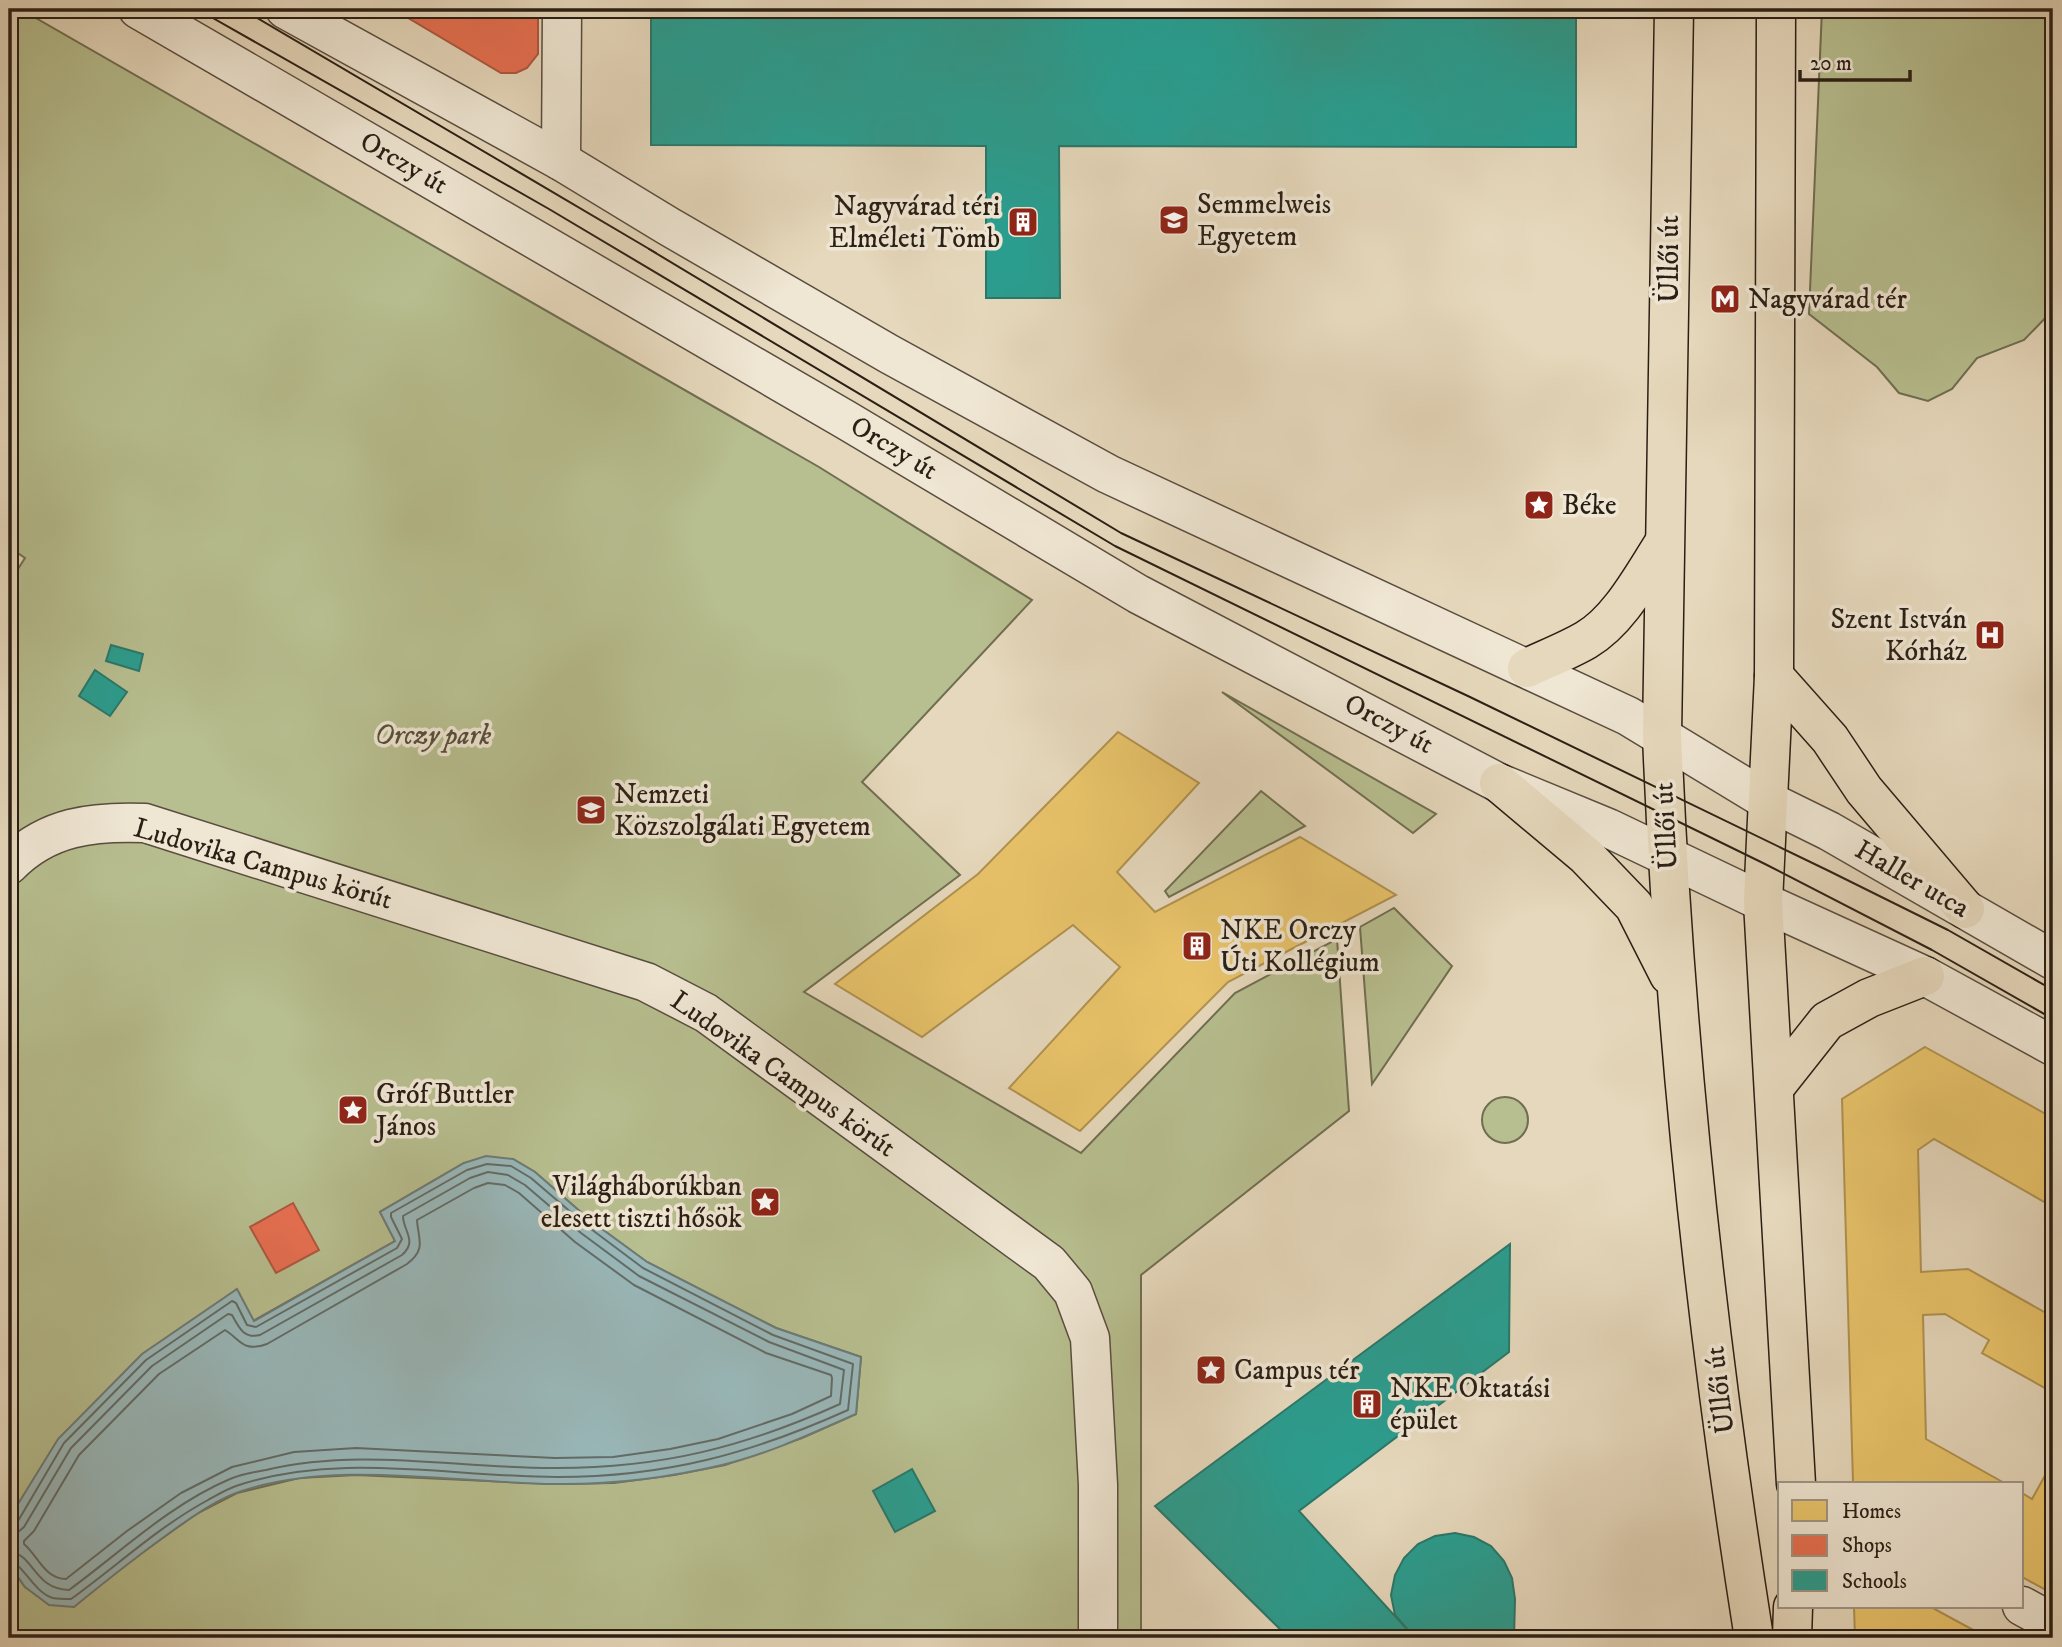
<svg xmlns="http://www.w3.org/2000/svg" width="2062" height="1647" font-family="'IM FELL DW Pica',serif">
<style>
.green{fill:#b7be8f;stroke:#706e52;stroke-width:2}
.water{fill:#99b8ba;stroke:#6d7b78;stroke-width:2}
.homes{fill:#e9c46a;stroke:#b09250;stroke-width:2}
.shops{fill:#e76f51;stroke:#ae573f;stroke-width:2}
.schools{fill:#2a9d8f;stroke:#2a776a;stroke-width:2}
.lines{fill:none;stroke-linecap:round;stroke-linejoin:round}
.shore{stroke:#626c68;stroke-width:2}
.minor-casing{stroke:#594d3f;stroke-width:41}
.major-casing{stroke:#2a1f15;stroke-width:41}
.minor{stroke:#efe6d3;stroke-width:38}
.major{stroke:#e6d8bc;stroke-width:38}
.tram{stroke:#2a1f15;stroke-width:2}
.labels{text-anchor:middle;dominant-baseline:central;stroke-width:7;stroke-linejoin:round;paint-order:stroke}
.street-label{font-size:28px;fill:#2a1f15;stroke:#efe6d3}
.poi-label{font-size:28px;fill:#2a1f15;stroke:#efe6d3;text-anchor:start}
.park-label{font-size:28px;font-style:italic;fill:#544f3a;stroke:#efe6d3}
</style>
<rect width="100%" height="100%" fill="#e6d8bc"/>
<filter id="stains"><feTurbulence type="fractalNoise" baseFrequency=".00286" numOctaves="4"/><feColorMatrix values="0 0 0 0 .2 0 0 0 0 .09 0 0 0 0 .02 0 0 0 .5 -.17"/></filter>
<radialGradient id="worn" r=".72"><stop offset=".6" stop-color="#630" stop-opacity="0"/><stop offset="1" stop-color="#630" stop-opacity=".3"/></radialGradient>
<g class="green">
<path d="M9,9H20L819,467L1032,600L862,782L960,875L804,992L1081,1153L1235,993L1337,939L1349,1111L1141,1275V1638H9V1564L25,1587L143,1552L196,1514L237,1493L299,1478L356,1475L555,1484L614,1483L674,1475L725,1465L802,1438L856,1414L861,1357L776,1328L647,1262L591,1221L535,1172L513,1159L464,1163L380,1212L395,1241L253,1321L236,1290L18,1504L9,1524V583L25,558L9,547Z"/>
<path d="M1822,9H2053V310L2024,340L1977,358L1952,389L1928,401L1899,393L1877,367L1809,314Z"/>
<path d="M1222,692L1436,814L1413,833Z"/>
<path d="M1261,791L1305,826L1169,897L1165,891Z"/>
<path d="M1394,908L1452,966L1372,1084L1360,927Z"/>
<circle cx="1505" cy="1120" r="23"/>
</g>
<path class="water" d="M486,1156L513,1159L535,1172L591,1221L647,1262L776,1328L861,1357L856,1414C813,1433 768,1454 722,1465C667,1478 611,1485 554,1484C454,1483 334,1459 239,1492C216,1500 194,1516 175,1529C140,1554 107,1580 74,1607L49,1605L25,1587L9,1564V1524L18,1504L58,1439L142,1354L237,1289L254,1321L395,1241L380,1212L464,1163Z"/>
<g class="homes">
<path d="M1118,732L1199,783L1117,872L1155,912L1300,837L1396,895L1228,982L1080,1131L1009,1088L1120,967L1073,925L922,1037L835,984L978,874Z"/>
<path d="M1925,1047L2053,1118V1207L1934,1139L1918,1150L1921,1272L1968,1269L2053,1317L2052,1392L1982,1353L1989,1340L1945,1314L1923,1315L1926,1439L2006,1484H1856L1853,1482L1842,1099Z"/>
<path d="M2053,1461V1594L2022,1577V1493L2032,1499Z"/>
<path d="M1854,1607H1931L1988,1638H1855Z"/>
</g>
<g class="shops">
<path d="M393,9H538V54L527,68L516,73H501Z"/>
<path d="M293,1203L319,1250L276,1273L250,1227Z"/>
</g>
<g class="schools">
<path d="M651,9H1576V147L1059,146L1060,298H986V146L651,145Z"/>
<path d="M111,645L143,654L139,671L106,661Z"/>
<path d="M95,670L127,692L110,716L79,696Z"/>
<path d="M1510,1244L1509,1352L1299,1511L1415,1638H1289L1155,1506Z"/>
<path d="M912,1469L935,1511L895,1532L873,1491Z"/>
<path d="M1455,1533L1474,1537L1491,1546L1504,1561L1512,1578L1515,1599L1514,1638H1415L1395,1615L1391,1595L1395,1575L1404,1558L1418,1544L1435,1536Z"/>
</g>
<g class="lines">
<g class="shore">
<path d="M488,1183L505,1185L519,1193L575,1242L634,1285L766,1353L831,1375L832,1378L831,1396L792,1414L718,1439L670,1449L613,1457L555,1458L356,1448L294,1452L232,1467L181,1493L127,1531L66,1579C45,1579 38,1556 24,1544V1541L34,1531L79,1455L159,1374L225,1330C240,1339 243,1353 267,1344L407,1264C427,1249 418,1239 417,1220L474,1188Z"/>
<path d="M9,1524L18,1521L64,1443L146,1360L232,1301L236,1303L247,1325L256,1327L397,1248L402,1239L391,1217V1213L467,1170L487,1164L511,1166L531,1178L587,1226L643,1268L773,1335L853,1364L848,1410C750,1454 665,1477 557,1477C451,1477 339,1451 236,1486C227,1489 217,1495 208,1500C158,1527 117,1566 71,1599C66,1599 59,1599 53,1598C34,1593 23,1563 9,1561"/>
<path d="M9,1533L18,1532L24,1527L71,1448L152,1366L228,1314L232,1315C239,1328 244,1339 260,1335L402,1255C418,1241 403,1231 403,1216L470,1178L488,1172L508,1175L525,1185L581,1233L639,1276L769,1342L844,1370L840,1404C745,1447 661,1468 557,1468C461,1469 361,1447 266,1470C254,1472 241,1474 230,1479C169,1505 121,1552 69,1590C33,1589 34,1553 9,1552"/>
</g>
<g class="minor-casing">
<g id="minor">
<path d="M138,9L846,420L1138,594L1499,783L1608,828L1763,902L1925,976L2053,1046"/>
<path d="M285,9L561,161L668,226L889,354L1108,474L1628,716L1768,801L1829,831L2053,960"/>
<path d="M561,161L562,9"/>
<path d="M9,865C47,826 93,821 145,823L646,982L706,1013L1049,1263L1073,1292L1090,1338L1098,1485V1638"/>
<path d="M2022,1606L2053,1623"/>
</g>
</g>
<g class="major-casing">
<g id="major">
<path d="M1674,9L1662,735C1674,1037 1707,1340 1754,1638"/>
<path d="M1776,9L1774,676L1763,902L1796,1484"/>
<path d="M1527,668C1546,659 1567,651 1586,640C1620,620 1643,575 1664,543"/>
<path d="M1774,676L1830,739L1864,790L1965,909"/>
<path d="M1499,783L1586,856L1634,906L1669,975"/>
<path d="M1774,1088L1827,1021L1869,998L1925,976"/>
<path d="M1792,1638L1793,1607"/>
</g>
</g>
<use href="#minor" class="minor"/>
<use href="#major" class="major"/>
<g class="tram">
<path d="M197,9L549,209L1115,546L1765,864L1932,950L2053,1019"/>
<path d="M242,9L656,253"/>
<path d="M649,249L1121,533L1470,697L1829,871L1948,930L2053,990"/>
</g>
</g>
<defs>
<g id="university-square" transform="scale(1.575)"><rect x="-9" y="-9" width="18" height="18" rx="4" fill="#8f2418" stroke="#efe6d3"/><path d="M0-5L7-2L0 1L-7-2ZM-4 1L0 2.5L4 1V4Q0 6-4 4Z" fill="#fff"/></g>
<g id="building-square" transform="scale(1.575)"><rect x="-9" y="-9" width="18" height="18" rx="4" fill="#8f2418" stroke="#efe6d3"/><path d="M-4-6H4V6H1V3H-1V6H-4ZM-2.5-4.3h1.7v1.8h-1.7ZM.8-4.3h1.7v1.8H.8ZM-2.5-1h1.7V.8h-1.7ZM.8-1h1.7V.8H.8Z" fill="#fff"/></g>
<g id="metro-square" transform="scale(1.575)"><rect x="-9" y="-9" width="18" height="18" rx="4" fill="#8f2418" stroke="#efe6d3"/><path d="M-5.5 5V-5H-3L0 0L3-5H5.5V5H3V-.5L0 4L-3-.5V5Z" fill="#fff"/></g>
<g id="sight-square" transform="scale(1.575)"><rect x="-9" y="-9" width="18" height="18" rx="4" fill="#8f2418" stroke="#efe6d3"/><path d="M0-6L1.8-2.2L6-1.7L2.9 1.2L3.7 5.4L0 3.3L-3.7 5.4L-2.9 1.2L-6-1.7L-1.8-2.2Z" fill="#fff"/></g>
<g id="hospital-square" transform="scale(1.575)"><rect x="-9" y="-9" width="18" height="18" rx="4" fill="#8f2418" stroke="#efe6d3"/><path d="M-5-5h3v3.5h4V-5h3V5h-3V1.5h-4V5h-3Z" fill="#fff"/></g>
</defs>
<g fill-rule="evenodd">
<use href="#university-square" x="1174" y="220"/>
<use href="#building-square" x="1023" y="222"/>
<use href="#metro-square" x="1725" y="299"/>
<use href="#sight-square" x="1539" y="505"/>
<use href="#hospital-square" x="1990" y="635"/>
<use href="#university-square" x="591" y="810"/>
<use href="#building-square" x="1197" y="946"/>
<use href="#sight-square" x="353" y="1110"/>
<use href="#sight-square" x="765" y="1202"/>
<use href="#sight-square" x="1211" y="1370"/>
<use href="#building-square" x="1367" y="1404"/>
</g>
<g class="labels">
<g class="street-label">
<text transform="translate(404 163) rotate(30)">Orczy út</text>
<text transform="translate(1669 259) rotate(-90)">Üllői út</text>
<text transform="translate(894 448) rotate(31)">Orczy út</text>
<text transform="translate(1389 724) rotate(28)">Orczy út</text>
<text transform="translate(1666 826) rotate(-93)">Üllői út</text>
<text transform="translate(263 864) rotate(16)">Ludovika Campus körút</text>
<text transform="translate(1912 879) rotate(30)">Haller utca</text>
<text transform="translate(783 1074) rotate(35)">Ludovika Campus körút</text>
<text transform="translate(1720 1390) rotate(-97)">Üllői út</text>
</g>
<g class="poi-label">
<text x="1197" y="204">Semmelweis<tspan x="1197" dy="32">Egyetem</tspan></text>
<text x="1000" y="206" text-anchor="end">Nagyvárad téri<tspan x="1000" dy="32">Elméleti Tömb</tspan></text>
<text x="1748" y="299">Nagyvárad tér</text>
<text x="1562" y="505">Béke</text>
<text x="1967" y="619" text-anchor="end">Szent István<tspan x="1967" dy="32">Kórház</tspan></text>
<text x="614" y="794">Nemzeti<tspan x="614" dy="32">Közszolgálati Egyetem</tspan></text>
<text x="1220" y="930">NKE Orczy<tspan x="1220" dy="32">Úti Kollégium</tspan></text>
<text x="376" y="1094">Gróf Buttler<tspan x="376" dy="32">János</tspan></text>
<text x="742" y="1186" text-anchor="end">Világháborúkban<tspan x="742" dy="32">elesett tiszti hősök</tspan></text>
<text x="1234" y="1370">Campus tér</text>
<text x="1390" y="1388">NKE Oktatási<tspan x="1390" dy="32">épület</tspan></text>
</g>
<g class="park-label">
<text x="433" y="735">Orczy park</text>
</g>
</g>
<rect width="2062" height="1647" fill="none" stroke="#e6d8bc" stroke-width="35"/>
<rect x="10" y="10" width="2041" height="1626" fill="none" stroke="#2a1f15" stroke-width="3.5"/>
<rect x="18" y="18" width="2027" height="1612" fill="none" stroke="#2a1f15" stroke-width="2"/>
<rect x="1778" y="1482" width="245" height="126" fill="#efe6d3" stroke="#a09687" stroke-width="2"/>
<rect x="1792" y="1500" width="35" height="21" fill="#e9c46a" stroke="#a09687" stroke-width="2"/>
<text x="1842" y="1518" font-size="21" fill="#2a1f15">Homes</text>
<rect x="1792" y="1535" width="35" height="21" fill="#e76f51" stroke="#a09687" stroke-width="2"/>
<text x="1842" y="1552" font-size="21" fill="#2a1f15">Shops</text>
<rect x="1792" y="1570" width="35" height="21" fill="#2a9d8f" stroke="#a09687" stroke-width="2"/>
<text x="1842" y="1588" font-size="21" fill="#2a1f15">Schools</text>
<path d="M1800 70v10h110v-10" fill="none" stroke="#2a1f15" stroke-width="3.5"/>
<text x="1810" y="70" font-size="21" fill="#2a1f15" stroke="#efe6d3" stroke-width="5" paint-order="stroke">20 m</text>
<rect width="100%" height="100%" filter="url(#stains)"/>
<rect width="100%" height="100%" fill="url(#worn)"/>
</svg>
